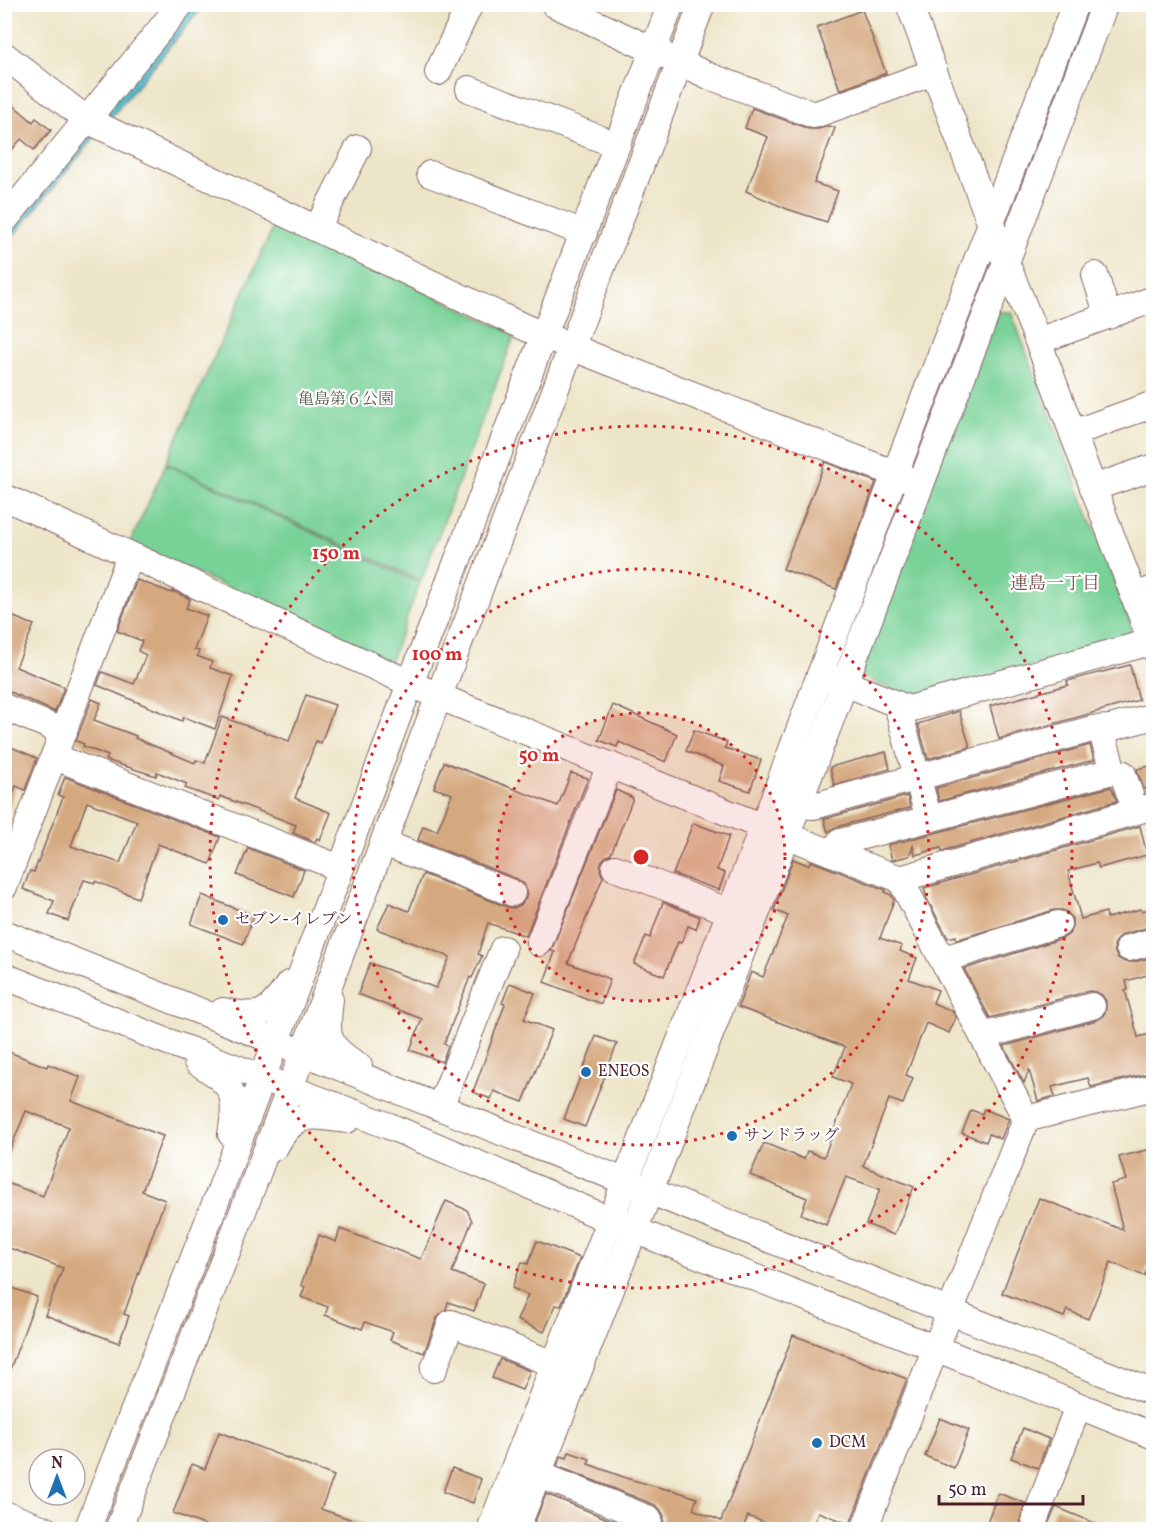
<svg xmlns="http://www.w3.org/2000/svg" width="1158" height="1534" font-family="Vollkorn,'Noto Serif JP',serif">
<style>
.green{fill:#78d197;stroke:#617861;stroke-width:1.5}
.water{fill:#48b5c5;stroke:#496a78;stroke-width:1.5}
.building{fill:#d5a980;fill-rule:evenodd}
.lines{fill:none;stroke-linecap:round;stroke-linejoin:round}
.minor-casing{stroke:#836462;stroke-width:28}
.minor{stroke:#fff;stroke-width:26}
.ring{fill:none;stroke:#d62828;stroke-width:3;stroke-dasharray:3 6}
.poi-dot{fill:#1f6fb2;stroke:#fff;stroke-width:2}
.labels{text-anchor:middle;dominant-baseline:central;stroke-width:4.5;stroke-linejoin:round;paint-order:stroke}
.park-label{font-size:16px;fill:#5a5d51;stroke:#fff}
.poi-label{font-size:16px;fill:#4a1f2b;stroke:#fff;text-anchor:start}
.neighbourhood-label{font-size:18px;fill:#7b4f49;stroke:#fff}
.centre{fill:#d62828;stroke:#fff;stroke-width:3}
.ring-label{font-size:18px;text-anchor:middle;font-weight:bold;fill:#d62828;stroke:#fff;stroke-width:4.5;stroke-linejoin:round;paint-order:stroke}
</style>
<rect width="100%" height="100%" fill="#fff"/>
<filter id="ink" filterUnits="userSpaceOnUse"><feTurbulence type="fractalNoise" baseFrequency=".0167" numOctaves="2"/><feDisplacementMap in="SourceGraphic" scale="12" xChannelSelector="R" yChannelSelector="G"/><feConvolveMatrix kernelMatrix="1 2 1 2 8 2 1 2 1" color-interpolation-filters="sRGB"/></filter>
<filter id="wash" filterUnits="userSpaceOnUse"><feTurbulence type="fractalNoise" baseFrequency=".008" numOctaves="4" result="noise"/><feDisplacementMap in="SourceGraphic" scale="24" xChannelSelector="R" yChannelSelector="G"/><feGaussianBlur stdDeviation="1.35" result="paint"/><feColorMatrix in="noise" values="0 0 0 0 0 0 0 0 0 0 0 0 0 0 0 0 0 1.4 0 .05"/><feComposite in="paint" operator="in"/></filter>
<g filter="url(#wash)">
<rect width="100%" height="100%" fill="#ede5c8"/>
<g class="green">
<path d="M276,221L515,334L421,581L166,463Z"/>
<path d="M997,312H1011L1132,628L1127,640L914,699L862,677L859,669Z"/>
<path d="M166,464L420,583L390,662L130,543Z"/>
</g>
<g class="water">
<path d="M193,5H204L5,246V235Z"/>
<path d="M1086,5H1096L1024,186L1015,182Z"/>
</g>
<g id="blocks">
<g class="building">
<path d="M862,10L886,73L840,90L817,27Z"/>
<path d="M4,97L33,122L36,118L51,130L34,150L21,139L4,159Z"/>
<path d="M752,108L809,129H818L829,126L835,128L814,183L838,191L827,222L787,209L746,191L768,137L745,128Z"/>
<path d="M825,462L876,482L836,589L783,569Z"/>
<path d="M137,580L172,593L173,591L190,599L186,608L207,616L194,650L199,651L197,656L212,662L210,668L233,676L215,729L184,717L182,721L97,685L102,672L134,684L146,655L138,651L142,641L117,631Z"/>
<path d="M4,613L34,625L16,667L64,687L55,712L6,690L4,692Z"/>
<path d="M1130,665L1139,700L999,739L990,706L1068,685L1067,681Z"/>
<path d="M306,695L335,705L321,743L316,741L295,798L331,813L320,840L317,838L315,842L293,833L296,825L220,796L219,800L185,788L187,784L157,772L156,776L106,760L108,756L83,746L84,744L76,741L92,699L101,703L94,720L136,736L135,738L195,763L196,760L205,763L222,717L289,741Z"/>
<path d="M613,705L677,734L666,762L619,742L617,747L599,740Z"/>
<path d="M959,711L970,747L928,759L918,724Z"/>
<path d="M694,730L727,742L725,748L761,760L750,791L719,781L724,766L686,751Z"/>
<path d="M1090,745L1094,760L939,801L936,788Z"/>
<path d="M11,747L37,758L25,790L16,786L7,812H4V764Z"/>
<path d="M886,752L890,769L834,785L830,767Z"/>
<path d="M444,762L558,806L571,773L588,778L526,936L488,923L478,954L482,956L472,978L470,977L444,1044L448,1046L442,1062L410,1050L422,1019L358,994L370,963L436,988L450,957L377,929L389,903L409,911L423,874L507,907L514,908L521,905L526,898L527,891L524,884L517,879L418,840L423,826L437,831L452,794L434,788Z"/>
<path d="M1154,765V787L1144,789L1137,769Z"/>
<path d="M65,777L220,837L210,864L158,844L138,898L95,881V883L84,880L68,921L49,914L54,901L23,889L30,871L34,872L63,797L58,795ZM87,802L137,821L120,863L71,846Z"/>
<path d="M1111,787L1117,801L942,851L941,848L915,855L913,846L909,856L892,860L888,845Z"/>
<path d="M616,790L633,798L611,854L605,857L601,862L600,870L603,877L568,963L610,979L601,1004L544,982L555,952L551,951Z"/>
<path d="M907,796L910,808L836,827L828,832L824,819Z"/>
<path d="M693,823L729,836L717,870L725,873L719,890L673,874Z"/>
<path d="M1140,826L1147,855L1099,868L1097,863L1068,871L1081,919L1106,912L1107,918L1141,909L1142,911L1154,908V926L1124,934L1118,938L1114,945L1115,953L1118,958L1125,962H1133L1154,957V973L1126,981L1128,990H1125L1138,1037L1154,1033V1072L1091,1087L1088,1078L1052,1087L1055,1096L1038,1101L1029,1070L1024,1083L1004,1046L1097,1020L1103,1016L1106,1010V1001L1102,995L1096,992L1089,991L990,1018L964,969L1063,938L1069,934L1072,928V919L1068,913L1062,910H1054L956,940V936L948,938L927,899L924,888Z"/>
<path d="M248,848L304,870L294,897L237,875Z"/>
<path d="M793,859L808,865L811,861L886,890L885,892L891,895L894,900L880,938L902,946L900,951L917,958L909,979L938,990L933,1003L952,1011L956,1017L949,1033L926,1023L906,1075L913,1078L903,1104L889,1099L863,1166L914,1187L894,1235L866,1224L880,1189L846,1177L826,1225L801,1214L807,1198L750,1175L764,1143L804,1159L807,1151L824,1157L851,1084L833,1077L845,1047L738,1007L751,972L763,977L788,916L774,910Z"/>
<path d="M202,895L254,916L243,944L191,924Z"/>
<path d="M663,902L700,917L696,929L688,926L681,943L678,942L664,976L634,964L646,936L650,938Z"/>
<path d="M510,983L535,993L524,1019L552,1030L523,1102L494,1091L491,1099L473,1092L505,1004L502,1003Z"/>
<path d="M596,1036L617,1044L585,1127L564,1119Z"/>
<path d="M4,1050L47,1067L48,1064L80,1077L71,1101L163,1136L142,1191L165,1200L124,1314L129,1316L119,1343L45,1315L63,1268L4,1246V1182L43,1196L69,1127L26,1111L4,1164Z"/>
<path d="M984,1109L1009,1119L1001,1139L989,1134L986,1142L962,1133L971,1110L982,1114Z"/>
<path d="M1147,1150L1154,1175V1252L1144,1276L1111,1262L1088,1319L1067,1310L1064,1317L1002,1293L1039,1198L1123,1230L1111,1184L1126,1180L1119,1157Z"/>
<path d="M446,1201L467,1210L472,1221L452,1272L484,1284L474,1311L448,1302L446,1310L437,1318L424,1353L390,1340L393,1332L365,1322L362,1329L325,1315L328,1307L301,1297L305,1287L301,1285L319,1235L336,1242L340,1229L421,1259Z"/>
<path d="M537,1241L580,1258L561,1306L556,1305L544,1332L517,1320L528,1295L512,1288L522,1262L528,1264Z"/>
<path d="M10,1287L37,1297L6,1380L4,1379V1302Z"/>
<path d="M793,1335L907,1379L850,1524L818,1512L811,1530H783L748,1516L742,1530H677L663,1525L664,1516L660,1509L655,1505L557,1466L561,1456L567,1458L569,1452L590,1459L588,1464L629,1479L669,1490V1489L697,1498L693,1509L721,1521Z"/>
<path d="M500,1359L530,1371L522,1390L492,1378Z"/>
<path d="M940,1418L969,1430L954,1468L925,1456Z"/>
<path d="M1023,1428L1049,1439L1038,1468L1011,1458Z"/>
<path d="M219,1432L334,1476L321,1509L373,1527V1530H217L173,1513L192,1464L205,1469Z"/>
<path d="M452,1468L481,1479L473,1503L443,1492Z"/>
<path d="M998,1493L1025,1503L1020,1521L1025,1530H1006L987,1522Z"/>
<path d="M546,1494L635,1530H550L534,1524Z"/>
<path d="M1056,1507L1109,1529V1530H1045Z"/>
</g>
</g>
</g>
<g filter="url(#ink)">
<use href="#blocks" fill-opacity="0" stroke="#836462" stroke-width="1.5"/>
<g class="lines">
<g class="minor-casing">
<g id="minor">
<path d="M554,4L709,76L814,115L934,72"/>
<path d="M909,4L991,225L1038,341L1154,649"/>
<path d="M4,55L87,120L524,327L591,355L909,479"/>
<path d="M438,72L470,4"/>
<path d="M469,89L617,145"/>
<path d="M430,174L584,233"/>
<path d="M4,221L181,4"/>
<path d="M317,229L358,148"/>
<path d="M1095,275L1108,316"/>
<path d="M1038,341L1154,299"/>
<path d="M1073,433L1154,404"/>
<path d="M1093,488L1154,467"/>
<path d="M4,497L440,697L746,820L900,879L1154,806"/>
<path d="M1133,596L1154,589"/>
<path d="M830,677L909,709L1154,641"/>
<path d="M897,705L929,819"/>
<path d="M4,707L64,732"/>
<path d="M1101,729L1113,771L1123,774L1130,795"/>
<path d="M55,757L340,868"/>
<path d="M799,805L814,806L1092,729L1110,728L1154,716"/>
<path d="M384,843L512,893"/>
<path d="M831,853L840,842L1113,771"/>
<path d="M615,868L730,912"/>
<path d="M4,887L130,556"/>
<path d="M4,933L1154,1393"/>
<path d="M539,943L610,765"/>
<path d="M1129,948L1154,941"/>
<path d="M944,959L1058,924"/>
<path d="M4,976L158,1038L389,1126L634,1230L935,1348L1154,1436"/>
<path d="M330,1000C325,1037 326,1046 359,1066"/>
<path d="M223,1011C261,1019 267,1016 289,984"/>
<path d="M983,1036L1092,1006"/>
<path d="M197,1062C232,1084 239,1092 231,1134"/>
<path d="M440,1107L503,949"/>
<path d="M1026,1119L1154,1087"/>
<path d="M275,1147C294,1110 311,1115 347,1120"/>
<path d="M434,1369L451,1323L553,1364"/>
<path d="M538,1474L649,1519"/>
<path d="M4,1514L47,1530"/>
<path d="M1035,1519L1078,1406"/>
<path d="M87,1530L218,1196L410,684L671,4"/>
<path d="M118,1530L245,1206L702,4"/>
<path d="M490,1530L763,827L895,474L1075,4"/>
<path d="M516,1530L660,1165L1105,4"/>
<path d="M864,1530L1026,1119L900,879"/>
</g>
</g>
<use href="#minor" class="minor"/>
</g>
</g>
<circle cx="641" cy="857" r="144" fill="#d62828" fill-opacity=".12"/>
<g class="ring">
<circle cx="641" cy="857" r="144"/>
<circle cx="641" cy="857" r="288"/>
<circle cx="641" cy="857" r="431"/>
</g>
<g class="poi-dot">
<circle cx="223" cy="920" r="6"/>
<circle cx="586" cy="1072" r="6"/>
<circle cx="732" cy="1136" r="6"/>
<circle cx="817" cy="1443" r="6"/>
</g>
<g class="labels">
<g class="park-label">
<text x="346" y="400">亀島第６公園</text>
</g>
<g class="poi-label">
<text x="235" y="920">セブン-イレブン</text>
<text x="598" y="1072">ENEOS</text>
<text x="744" y="1136">サンドラッグ</text>
<text x="829" y="1443">DCM</text>
</g>
<g class="neighbourhood-label">
<text x="1055" y="584">連島一丁目</text>
</g>
</g>
<circle cx="641" cy="857" r="9" class="centre"/>
<g class="ring-label">
<text x="336" y="559">150 m</text>
<text x="437" y="660">100 m</text>
<text x="539" y="761">50 m</text>
</g>
<rect width="1158" height="1534" fill="none" stroke="#fff" stroke-width="24"/>
<g transform="translate(57 1477)"><circle r="28" fill="#ffffff" stroke="#b7a5aa" stroke-width="1.5"/>
<path d="M0-4.5L10 22L0 15L-10 22Z" fill="#1f6fb2"/>
<text y="-9" font-size="16" font-weight="bold" text-anchor="middle" fill="#4a1f2b">N</text>
</g>
<path d="M939 1495v9h144v-9" fill="none" stroke="#4a1f2b" stroke-width="3"/>
<text x="948" y="1495" font-size="18" fill="#4a1f2b" stroke="#ffffff" stroke-width="4.5" paint-order="stroke">50 m</text>
</svg>
